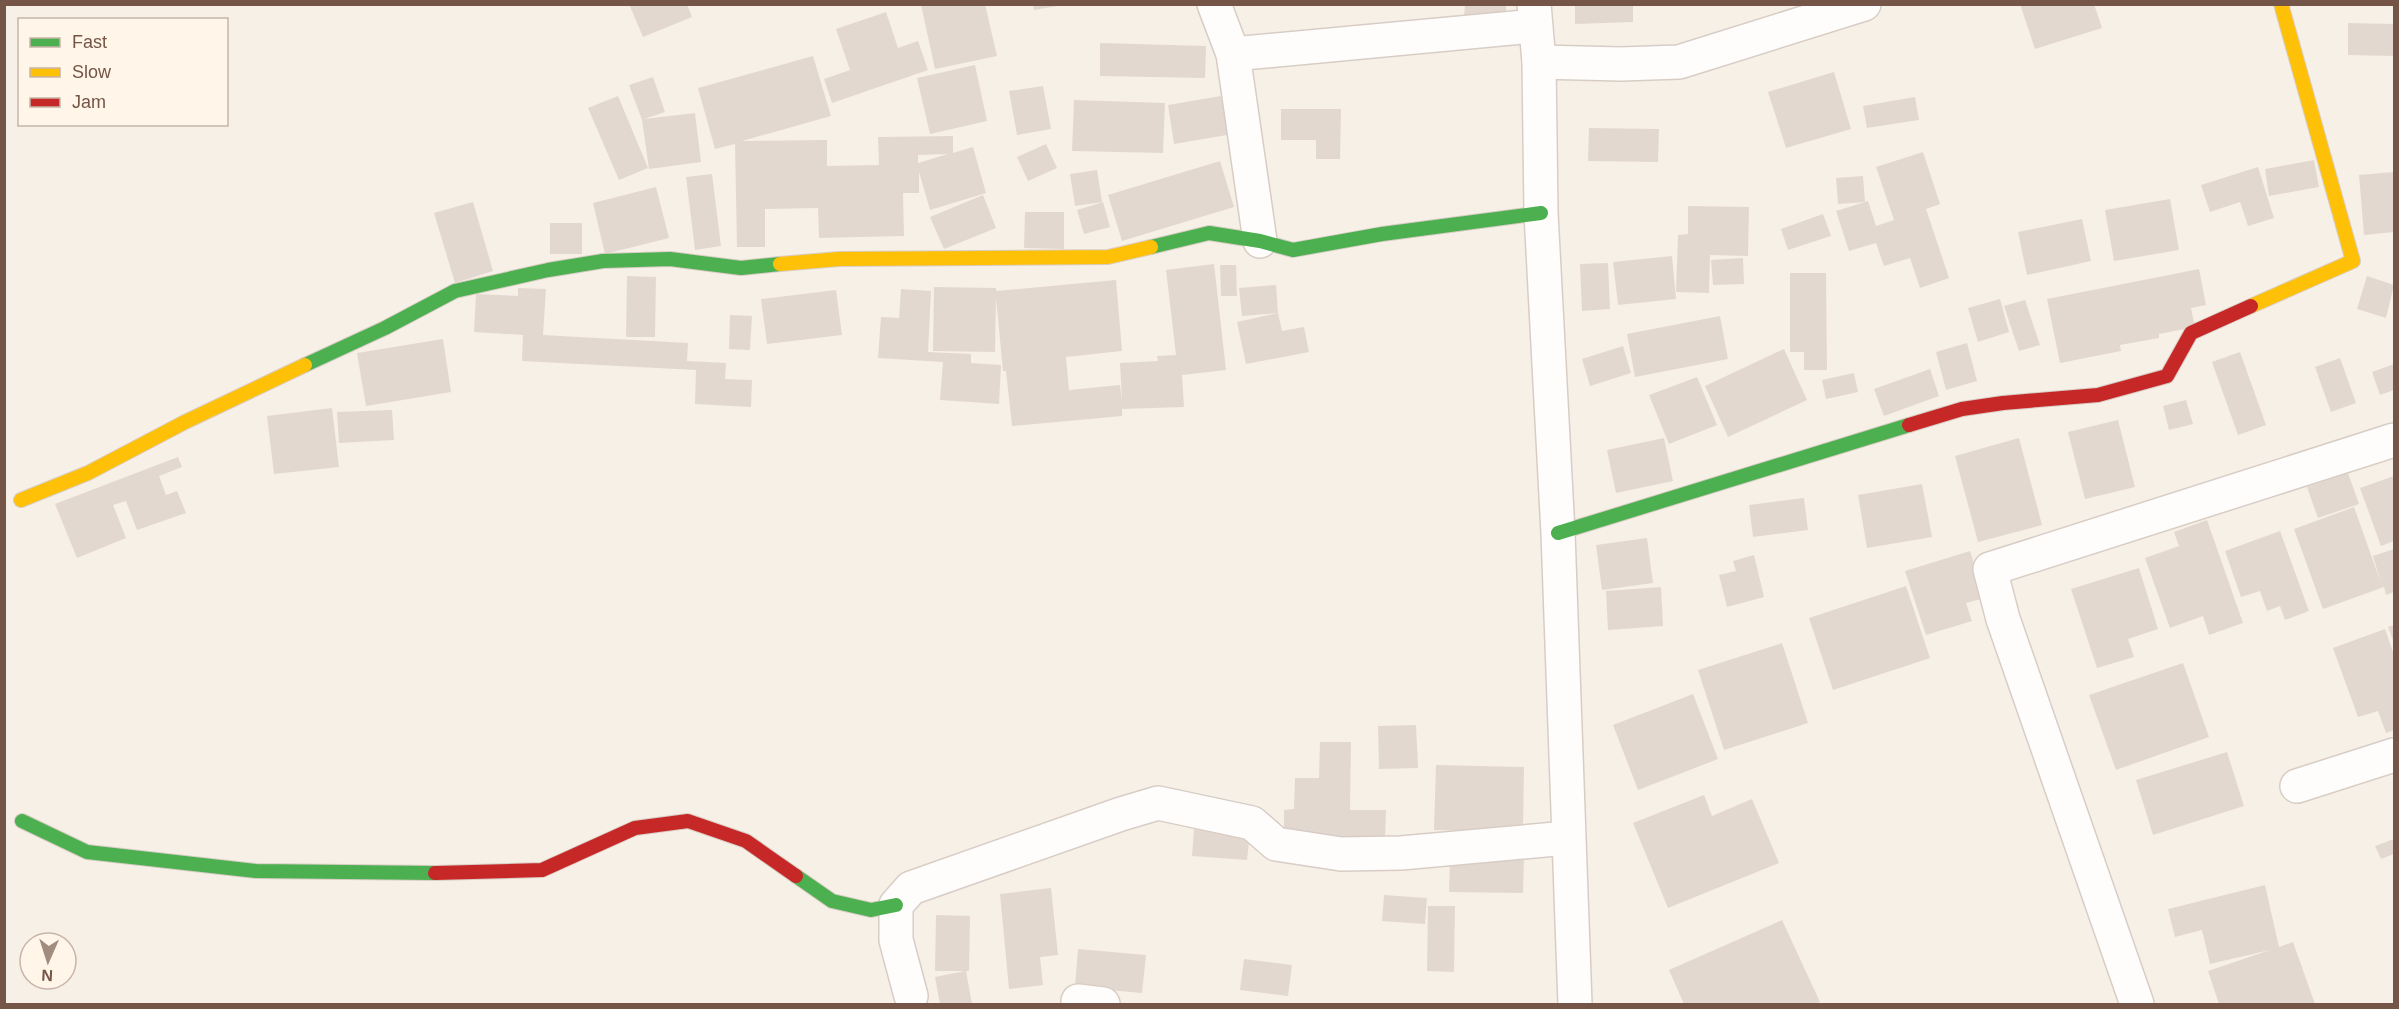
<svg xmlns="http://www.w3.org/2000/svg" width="2399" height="1009" font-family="Helvetica,sans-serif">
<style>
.building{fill:#e3d8cf;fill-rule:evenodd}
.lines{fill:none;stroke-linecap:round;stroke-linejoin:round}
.street-casing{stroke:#d8cdc6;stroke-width:36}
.fast-casing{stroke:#d8cdc4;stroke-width:16}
.slow-casing{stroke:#d8cdc4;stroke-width:16}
.jam-casing{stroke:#d8cdc4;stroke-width:16}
.street{stroke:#fefdfb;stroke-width:33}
.fast{stroke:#4caf50;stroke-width:14}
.slow{stroke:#ffc107;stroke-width:14}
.jam{stroke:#c62828;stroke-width:14}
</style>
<rect width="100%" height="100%" fill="#f7f0e7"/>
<g class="building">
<path d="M629,4H687L692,17L643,37Z"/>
<path d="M985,4L997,56L935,69L921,5Z"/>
<path d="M1575,4H1633V22L1575,24Z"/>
<path d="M2020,4H2094L2102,28L2035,49Z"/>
<path d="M1033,5H1057V6L1034,10Z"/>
<path d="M1465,5H1506V17L1464,16Z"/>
<path d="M886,12L898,48L918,41L928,70L832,103L824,79L850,70L836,29Z"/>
<path d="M2348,23L2394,24V56L2348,55Z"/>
<path d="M1100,43L1206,46L1205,78L1100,76Z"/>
<path d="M813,56L831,116L742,141L827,140V166L879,165L878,137L953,136V153L973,147L986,193L930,210L919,172V193H903L904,236L819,238L818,208L765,209V247H737L735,144L715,149L698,88ZM948,154L918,163V155Z"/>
<path d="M975,65L987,121L930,134L917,78Z"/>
<path d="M1834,72L1851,129L1786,148L1768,92Z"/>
<path d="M653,77L665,112L644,119L695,113L701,162L649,169L642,120L629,85Z"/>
<path d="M1043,86L1051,129L1017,135L1009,91Z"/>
<path d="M1227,95L1233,134L1174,144L1168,105Z"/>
<path d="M618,96L648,168L619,180L588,108Z"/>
<path d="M1915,97L1919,120L1867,128L1863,106Z"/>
<path d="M1074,100L1165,103L1163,153L1072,151Z"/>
<path d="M1281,109H1341L1340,159H1316V140H1281Z"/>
<path d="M1589,128L1659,129L1658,162L1588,161Z"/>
<path d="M1046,144L1057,168L1028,181L1017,157Z"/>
<path d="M1923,152L1940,204L1926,209L1949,278L1920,288L1910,258L1884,266L1876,243L1849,251L1836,211L1865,202L1838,204L1836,178L1863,176L1865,202L1868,201L1876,226L1894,220L1876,167Z"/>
<path d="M2314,160L2319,187L2269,196L2265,169Z"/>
<path d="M1220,161L1234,207L1122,241L1108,195Z"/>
<path d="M2258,167L2274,218L2248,226L2240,202L2210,212L2201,185Z"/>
<path d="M1097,170L1102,202L1075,206L1070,174Z"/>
<path d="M2394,172V232L2364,235L2359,175Z"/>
<path d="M712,174L721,246L695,250L686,177Z"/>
<path d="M656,187L669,238L605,254L593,203Z"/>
<path d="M983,195L996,228L944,249L930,217Z"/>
<path d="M2170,199L2179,250L2114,261L2105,210Z"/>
<path d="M473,202L493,271L455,283L434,213Z"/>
<path d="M1103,202L1110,227L1084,234L1077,210Z"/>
<path d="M1688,206L1749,207L1748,256L1710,255L1709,293L1676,292L1678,235L1688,234Z"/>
<path d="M1025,212H1064V249L1024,248Z"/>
<path d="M1823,214L1831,236L1788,250L1781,229Z"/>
<path d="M2082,219L2091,261L2027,275L2018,232Z"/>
<rect x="550" y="223" width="32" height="31"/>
<path d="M1672,256L1676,299L1618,305L1613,262Z"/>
<path d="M1743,258L1744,284L1713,285L1711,260Z"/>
<path d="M1608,263L1610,309L1582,311L1580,264Z"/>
<path d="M1214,264L1226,370L1182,375L1184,407L1122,409V416L1012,426L1006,371H1003L996,298L995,352L933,351L934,287L996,288V291L1116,280L1122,351L1066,357L1069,390L1120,385L1122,401L1120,363L1158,361L1157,356L1176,355L1166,270Z"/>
<path d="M1220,265H1236L1237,296H1221Z"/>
<path d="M2199,269L2206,305L2191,308L2195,327L2159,334V338L2120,345L2121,351L2060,363L2047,299Z"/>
<path d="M1790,273H1826L1827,370H1804V352H1790Z"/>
<path d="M627,276L656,277L655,337H626Z"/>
<path d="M2367,276L2394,285L2386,318L2357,309Z"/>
<path d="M1276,285L1278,313L1242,316L1239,288Z"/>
<path d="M518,288L546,289L543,335L688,343L687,361L726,363L725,379L752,380L751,407L695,404L696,370L522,361L523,335L474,332L476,294L518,296Z"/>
<path d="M901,289L931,291L928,352L971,354V363L1001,365L999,404L940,400L943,362L878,358L881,317L899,318Z"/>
<path d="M836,290L842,335L767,344L761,299Z"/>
<path d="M2000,299L2009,332L1978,342L1968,308Z"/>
<path d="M2025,300L2040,345L2019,351L2004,306Z"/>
<path d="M1278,313L1282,331L1304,327L1309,352L1246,364L1237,322Z"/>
<path d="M730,315L752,316L750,350L729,349Z"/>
<path d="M1720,316L1728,359L1635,377L1627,334Z"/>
<path d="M443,339L451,392L366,406L357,353Z"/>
<path d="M1967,343L1977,381L1946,390L1936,352Z"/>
<path d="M1623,346L1631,373L1590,386L1582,359Z"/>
<path d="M1784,349L1807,400L1728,437L1705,386Z"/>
<path d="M2240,352L2266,425L2238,435L2212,362Z"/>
<path d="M2340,358L2356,403L2331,412L2315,367Z"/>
<path d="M2394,364V390L2380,395L2372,372Z"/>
<path d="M1930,369L1939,396L1884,416L1874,389Z"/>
<path d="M1854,373L1858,392L1826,399L1822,380Z"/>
<path d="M1697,377L1717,425L1669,444L1649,395Z"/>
<path d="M2186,400L2193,424L2169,430L2163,406Z"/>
<path d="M332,408L339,467L274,474L267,416Z"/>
<path d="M392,410L394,440L339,443L337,412Z"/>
<path d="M2118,420L2135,487L2085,499L2068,432Z"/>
<path d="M1664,438L1673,481L1616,493L1607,450Z"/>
<path d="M2019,438L2042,525L1978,542L1955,456Z"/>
<path d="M178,457L182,467L159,476L166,495L177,491L186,513L137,530L126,501L113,505L126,538L77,558L55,504Z"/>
<path d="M2348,473L2359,504L2318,518L2307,487Z"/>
<path d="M2394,476V541L2381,546L2360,488Z"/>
<path d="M1922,484L1932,537L1867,548L1858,495Z"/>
<path d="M1804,498L1808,530L1753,537L1749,505Z"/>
<path d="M2354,507L2381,583L2373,556L2394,549V592L2386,595L2384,587L2323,609L2294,529Z"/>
<path d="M2207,520L2243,623L2209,635L2203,616L2170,628L2145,558L2179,546L2174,532Z"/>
<path d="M2280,531L2309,611L2285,620L2280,606L2267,611L2260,591L2241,597L2225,551Z"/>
<path d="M1647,538L1653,583L1602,590L1596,545Z"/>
<path d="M1970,551L1985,598L1966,603L1972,621L1926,635L1905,571Z"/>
<path d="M1754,555L1764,597L1727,607L1719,575L1736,571L1733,561Z"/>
<path d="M2139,568L2158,629L2128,639L2134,657L2097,668L2071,589Z"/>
<path d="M1906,586L1930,658L1833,690L1809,618Z"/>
<path d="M1661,587L1663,626L1608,630L1606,591Z"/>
<path d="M2394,625V643L2388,627Z"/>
<path d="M2385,629L2394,655V730L2386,733L2378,711L2358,717L2333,648Z"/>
<path d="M1782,643L1808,723L1724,750L1698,670Z"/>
<path d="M2183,663L2209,737L2116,770L2089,695Z"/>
<path d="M1693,694L1718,759L1638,790L1613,725Z"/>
<path d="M1416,725L1418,768L1379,769L1378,726Z"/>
<path d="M1320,742H1351L1350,810H1386L1385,839L1284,837V810L1294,809L1295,778H1319Z"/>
<path d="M2227,752L2244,806L2153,835L2136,780Z"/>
<path d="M1436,765L1524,767L1523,832L1434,830Z"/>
<path d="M1704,795L1712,816L1752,799L1779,863L1668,908L1633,823Z"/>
<path d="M1194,829L1250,834L1247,860L1192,856Z"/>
<path d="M2394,839V854L2381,859L2375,846Z"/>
<path d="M1450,856L1524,858L1523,893L1449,892Z"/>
<path d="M2265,885L2279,947L2293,942L2315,1004H2219L2208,971L2270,950L2210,964L2202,930L2175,937L2168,909Z"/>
<path d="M1051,888L1058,955L1040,957L1043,985L1009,989L1000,894Z"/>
<path d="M1384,895L1427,898L1425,924L1382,921Z"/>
<path d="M1428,906H1455L1454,972L1427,971Z"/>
<path d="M936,915L970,916L969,971H966L972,1004H940L935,977L965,971H935Z"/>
<path d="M1782,920L1820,1002L1814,1004H1684L1669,970Z"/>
<path d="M1078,949L1146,955L1142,993L1075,987Z"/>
<path d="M1244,959L1292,965L1288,996L1240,990Z"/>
</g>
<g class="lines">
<g class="street-casing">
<g id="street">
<path d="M1214,4L1233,54L1260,241"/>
<path d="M1534,4L1539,62L1541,213L1558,533L1575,1004"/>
<path d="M1233,54L1534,26"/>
<path d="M1539,62L1621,64L1679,62L1864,4"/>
<path d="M2297,786L2394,755"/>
<path d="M911,996L896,940V905L911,888L1121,814L1158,803L1252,823L1276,844L1341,854L1401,853L1567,838"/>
<path d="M1078,1001L1103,1004"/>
<path d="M2137,1004L2003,619L1990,569L2394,440"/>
</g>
</g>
<g class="fast-casing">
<g id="fast">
<path d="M1151,247L1209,233L1260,241L1293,250L1382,234L1541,213"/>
<path d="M305,365L385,328L455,291L548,270L603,261L670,259L741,268L780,264"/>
<path d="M1558,533L1909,425"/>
<path d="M22,821L87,852L256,871L435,873"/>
<path d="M796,876L832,901L871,910L896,905"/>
</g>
</g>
<g class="slow-casing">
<g id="slow">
<path d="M780,264L839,259L1108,257L1151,247"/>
<path d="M2251,306L2353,261L2281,4"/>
<path d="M21,500L88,473L185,422L305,365"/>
</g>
</g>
<g class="jam-casing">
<g id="jam">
<path d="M1909,425L1962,409L2003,403L2098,395L2167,376L2191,333L2251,306"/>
<path d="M435,873L542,870L635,828L688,821L746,841L796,876"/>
</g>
</g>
<use href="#street" class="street"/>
<use href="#fast" class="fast"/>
<use href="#slow" class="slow"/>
<use href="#jam" class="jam"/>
</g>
<rect width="2399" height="1009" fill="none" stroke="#755547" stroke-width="12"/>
<rect x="18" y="18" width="210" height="108" fill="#fff5e9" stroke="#c8b5a8" stroke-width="1.5"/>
<rect x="30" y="38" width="30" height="9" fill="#4caf50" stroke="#c8b5a8" stroke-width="1.5"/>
<text x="72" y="48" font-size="18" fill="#755547">Fast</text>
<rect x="30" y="68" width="30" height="9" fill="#ffc107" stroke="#c8b5a8" stroke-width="1.5"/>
<text x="72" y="78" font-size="18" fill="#755547">Slow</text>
<rect x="30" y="98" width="30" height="9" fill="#c62828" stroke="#c8b5a8" stroke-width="1.5"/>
<text x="72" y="108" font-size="18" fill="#755547">Jam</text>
<g transform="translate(48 961) rotate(183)"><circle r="28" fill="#fff5e9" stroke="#c8b5a8" stroke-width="1.5"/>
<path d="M0-4.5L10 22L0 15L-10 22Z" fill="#a28b7f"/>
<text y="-9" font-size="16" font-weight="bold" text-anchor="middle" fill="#755547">N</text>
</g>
</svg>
